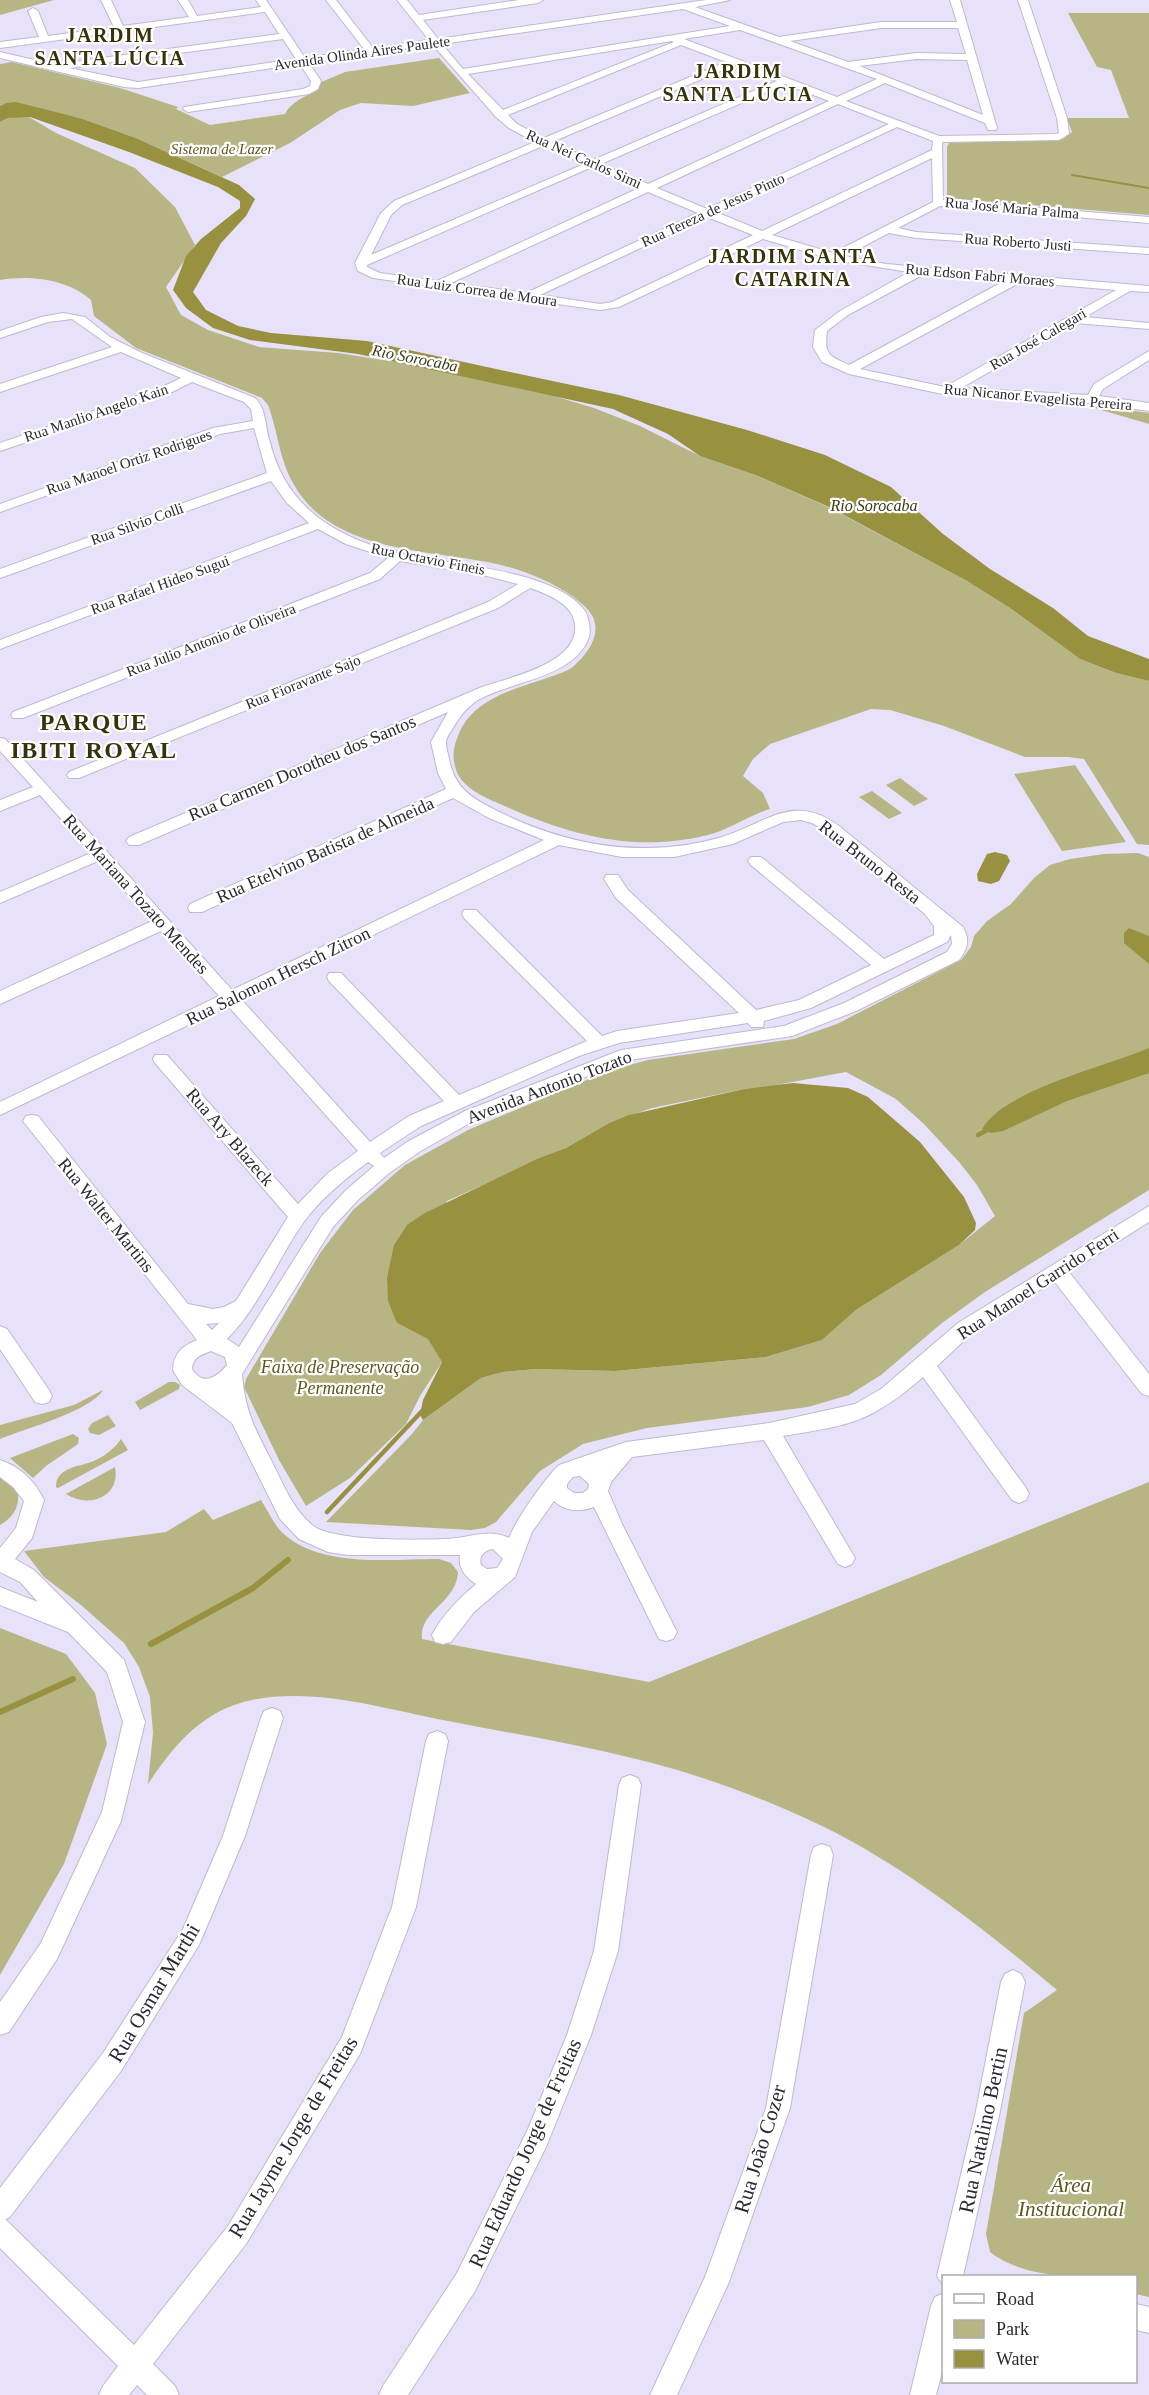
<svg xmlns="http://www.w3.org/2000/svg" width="1149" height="2395" font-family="Georgia,serif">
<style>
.green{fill:#b8b584}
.water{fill:#989140}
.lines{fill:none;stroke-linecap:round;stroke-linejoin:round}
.stream-far2{stroke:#989140;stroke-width:2}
.stream-far1{stroke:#989140;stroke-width:4.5}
.stream{stroke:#989140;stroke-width:6}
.minor-casing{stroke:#bfb8d1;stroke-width:2}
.minor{fill:#fff;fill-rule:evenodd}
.labels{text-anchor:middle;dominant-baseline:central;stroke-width:4.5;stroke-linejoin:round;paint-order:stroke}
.far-street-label{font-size:15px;fill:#2c2933;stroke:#fff}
.far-park-label{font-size:15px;font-style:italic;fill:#5e581c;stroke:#fff}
.far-water-label{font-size:16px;font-style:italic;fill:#3c3915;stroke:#fff}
.street-label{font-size:18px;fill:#2c2933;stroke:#fff}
.park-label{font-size:18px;font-style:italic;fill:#5e581c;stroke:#fff}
.far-district-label{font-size:20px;font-weight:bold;letter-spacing:1.5px;fill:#373308;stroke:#fff}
.near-street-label{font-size:21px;fill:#2c2933;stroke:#fff}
.near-park-label{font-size:21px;font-style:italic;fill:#5e581c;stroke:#fff}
.district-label{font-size:24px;font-weight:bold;letter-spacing:1.5px;fill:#373308;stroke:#fff}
</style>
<rect width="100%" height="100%" fill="#e8e1fa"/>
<g class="green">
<path d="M0,0H54L0,15Z"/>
<path d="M1068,13H1149V215L958,199L947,196V147L949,143L1063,139L1072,132L1067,118H1129L1111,70L1097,67Z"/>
<path d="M439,58L470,93L413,106L361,103L340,110L290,143L222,177L136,138L83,119L6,103L0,106V64L12,62L120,88L178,107L176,109L210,125L285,114C291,102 304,97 316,91L319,83L345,72Z"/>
<path d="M21,116L29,117L56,133L135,168L175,207L195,245L166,287L181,315L208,330L259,347L338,353L408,364L554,396L594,408L640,426L700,456L758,476L828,507L967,581L1010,608L1080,659L1116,673L1149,681V845L1137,844L1084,759L1068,757H1025L944,726L890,710L871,709L770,744L753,759L743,776L763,793L770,809C751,815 733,827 715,833C642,854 574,837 507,807C489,799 463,790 456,770C452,757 453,748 458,736C475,691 532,687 570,669C574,667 577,662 581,659C597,641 603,621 582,604C560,585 529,572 501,565C435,549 334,555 294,485C279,459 278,432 268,405L262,398L136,348L94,316L91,300C67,279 30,275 0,280V122L8,118Z"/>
<path d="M1092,405L1149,413V424L1091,407Z"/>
<path d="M1075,765L1126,842L1062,851L1014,774Z"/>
<path d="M900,778L928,799L914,806L886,785Z"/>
<path d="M872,791L902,813L889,819L859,797Z"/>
<path d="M1138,853L1149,857V1190L985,1292L942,1323L881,1375L849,1395L808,1407L647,1428L583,1444L540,1471L496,1522L485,1528L471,1530L326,1522L412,1434L423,1420L481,1378L503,1372L536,1369L615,1371L766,1357L822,1340L856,1310L959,1245L995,1216L977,1185L959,1162L924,1124L896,1099L846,1072L771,1086L744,1089L652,1108L609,1123L566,1148L447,1201L397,1323L429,1339L442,1362L420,1396L406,1424L350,1478L306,1506L279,1460L244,1387L246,1379L320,1253L353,1210L405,1165L468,1130L608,1071L648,1060L794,1039L837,1024L961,960L971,947L974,936L987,921L1011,904L1034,878L1050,865L1070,859L1104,854Z"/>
<path d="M169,1382H175L180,1385L179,1389L140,1410L135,1402Z"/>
<path d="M103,1390C91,1411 24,1429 0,1439V1425L74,1405Z"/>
<path d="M108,1415L116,1426L99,1435L90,1433L88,1429L92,1423Z"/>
<path d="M73,1434L79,1438L78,1444L46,1466L33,1478L10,1458Z"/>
<path d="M121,1439L128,1450L58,1488L56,1487C56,1466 82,1467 96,1460C106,1455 115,1448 121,1439Z"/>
<path d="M115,1467C121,1497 88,1509 66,1494Z"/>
<path d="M0,1477L17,1489C21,1505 14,1517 0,1525Z"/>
<path d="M1149,1482V2297L1136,2294V2276C1087,2276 1031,2283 990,2252L986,2234L1024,2013L1057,1990C979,1925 898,1860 805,1818C750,1793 691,1772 632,1758C572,1743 509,1733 448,1721C384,1709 317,1687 252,1700C203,1710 174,1745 148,1784L153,1733L150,1697L139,1667L124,1643L81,1605L44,1577L24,1551L166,1532L204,1509L213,1520L261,1500C268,1511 275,1527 285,1535C323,1568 392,1559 439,1559L451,1563L458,1572C456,1604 419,1610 422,1639L649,1682Z"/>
<path d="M0,1628L66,1654L95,1693L107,1744L64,1864L0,1975Z"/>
</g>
<g class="water">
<path d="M16,102L83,119L136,138L239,185L255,199L246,216L221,243L193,292L206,310L238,326L271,333L367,341L543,379L619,395L747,430L825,455L891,487L943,534L990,569L1053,608L1088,636L1149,659V681L1116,673L1080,659L1010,608L967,581L829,507L758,476L700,456L668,434L613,409L358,354L250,340L213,328L186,308L173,290L186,256L201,239L240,208V201L218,187L129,152L30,117L8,118L0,122V106L6,103Z"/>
<path d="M995,852L1007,855L1010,861L999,881L991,884L978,881L977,874L987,854Z"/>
<path d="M1129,928L1149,936V964L1124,943V933Z"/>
<path d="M1149,1048V1073L1067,1101L1003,1131L991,1133L982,1129C1004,1090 1107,1066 1149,1048Z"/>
<path d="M793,1083L848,1088L868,1097L920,1142L964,1197L976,1223L975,1230L959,1245L856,1310L822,1340L766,1357L615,1371L536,1369L503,1372L481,1378L423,1420L420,1415L423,1400L442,1362L428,1339L397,1323L388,1301L387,1278L394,1245L407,1225L425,1213L537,1159L566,1148L609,1123L629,1115L744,1089Z"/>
</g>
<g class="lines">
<path class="stream-far2" d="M1072,175L1149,188"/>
<g class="stream-far1">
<path d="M978,1135L991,1128"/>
<path d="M327,1512L424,1409"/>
</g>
<g class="stream">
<path d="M151,1644L253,1588L288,1560"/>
<path d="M0,1712L73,1679"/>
</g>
<g class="minor-casing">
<g id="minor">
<path d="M101,0H111L123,26L189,17L178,0H188L197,16L261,7L256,0H266L305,58L364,49L326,0H336L373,48L429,40L397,0H407L419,15L519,0H543L538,3L423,20L438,39L706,0H730L695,7L779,37L881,22H957L950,0H960L997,128L996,130H988L985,123L885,83L846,101L939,136L1057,134L1059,133L1057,118L1018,0H1028L1067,118L1069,134L1059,140L942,142L943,200L1149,217V223L940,206L898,228L916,232L1149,248V254L916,238L889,233L845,256L886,264L1149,286V292L1130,291L1085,317L1149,323V329L1075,323L961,388L1088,395L1094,384L1149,351V360L1103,389L1099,396L1149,403V411L1092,403L947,395L849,374L822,362L813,347L815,330L840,311L909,272L834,260L763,239L619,307L600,310L373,278L358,271L355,263L381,213L394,201L535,142L509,128L496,117L433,45L309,63L321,81L318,89L309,94L188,112L183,109L184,107L303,89L310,86L311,81L300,64L138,88L124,87L0,58V52L60,66L65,63L279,34L265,12L0,48V42L39,37L28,11L33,8L38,11L48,36L114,27ZM683,9L730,26L463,69L442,44ZM881,28H958L966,54L916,53L848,62L790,41ZM740,30L877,79L837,97L684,39ZM283,39L296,59L138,82L69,68ZM672,41L674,42L503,110L468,74ZM681,45L726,62L544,138L517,124L508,115ZM916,59L967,60L983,115L859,66ZM735,65L777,81L593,160L552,142ZM785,84L829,101L648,184L601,164ZM838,104L889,124L707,209L657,188ZM897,127L933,141L932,150L762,231L716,212ZM543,146L584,164L371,255L391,215L402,205ZM932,158L933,202L833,253L772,235ZM592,167L639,188L437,281L380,273L367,267V265ZM648,192L698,213L526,293L451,283ZM707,217L753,235L612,302L600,304L540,295ZM924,274L1006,280L849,365C829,356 824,355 827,331L848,315ZM1021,282L1116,290L945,387L860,369Z"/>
<path d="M63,313L85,317L110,337L142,353L255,398C266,409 265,424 269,439C279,481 301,510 339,531C361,543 387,551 411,556C456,565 557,571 585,611C589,618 591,630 589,637C575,678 510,681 478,700C467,707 459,717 453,728C450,733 446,737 446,743C446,748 448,754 449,759C454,782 464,793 484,804C533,831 591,849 647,848C672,848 698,844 722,837C766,823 794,792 839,826L963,927C970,940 968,948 959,960L856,1011L792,1036L629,1060L477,1119L419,1152L388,1174L358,1200L333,1227L242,1374C245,1413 256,1430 273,1464C284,1486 293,1509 312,1525C332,1542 419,1540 447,1539C470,1538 488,1528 509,1538C515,1521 546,1477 559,1465L626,1442L769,1423L855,1404L881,1389L958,1323L1149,1206V1222L1069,1272L1149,1374V1396L1142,1394L1054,1281L972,1333L937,1366L1026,1488L1029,1494L1026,1500L1019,1503L1012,1500L923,1377C906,1392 889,1405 869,1415C843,1428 811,1431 783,1436L855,1558L852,1564L845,1567L838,1564L764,1440L632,1457L611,1482L608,1491L622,1524L677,1632L673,1639L666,1641L659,1639L594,1507C580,1512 566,1512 554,1501L532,1532L515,1577L474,1612L451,1642L443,1644L435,1642L432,1635C442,1615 460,1598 476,1584C465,1577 458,1568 460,1555H348L328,1552L299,1539L280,1519L232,1423L182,1385L173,1370C174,1353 182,1346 197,1340L23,1121L26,1116L32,1115L38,1116L188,1304L213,1309L224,1307L236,1301L288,1217L155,1063L153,1059L155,1055H167L298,1204L328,1173L358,1151L228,1006L0,1115V1102L219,996L161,931L0,1004V991L152,921L98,861L0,903V892L91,853L40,795L0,811V800L33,787L0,751V738L5,739L232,990L544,840L489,818L453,798L202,912H190L188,908L190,904L446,789L438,773L431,742L448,712L139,845H129L126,841L129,837L482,687C511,677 585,662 574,620C570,603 545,593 530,588L498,608L79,778H69L67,775L69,772L488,602L518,584L483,575L400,561L380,579L23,718H13L11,715L13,712L370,573L388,558L346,544L318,529L0,649V640L309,523L287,503L271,481L0,578V569L267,473L254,428L220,434L0,512V504L213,428L253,421L251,409L244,402L192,382L168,394L0,451V443L160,388L181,378L121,352L0,392V384L112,347L72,319L48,322L0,338V331L41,317ZM801,820L812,823L823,829L925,914L934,926V935L884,959L761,857H751L748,861L751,865L871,965L799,1000L756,1010L628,890L618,875H606L604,879L616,898L739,1013L617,1031L602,1036L476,910H464L462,914L464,918L587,1041L459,1095L341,973H329L327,977L329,981L444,1101L409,1116L370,1142L241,999L559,845L622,857H674L733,844L783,822ZM951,935L952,944L947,952L844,1003L784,1026L621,1050L465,1111L407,1142L384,1158L380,1153L421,1126L579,1056L619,1043L748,1023L751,1027H763L764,1021L811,1008L947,942ZM368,1162L374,1166L346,1190L321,1217L239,1347L227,1339C260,1306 277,1260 303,1223C320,1199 345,1179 368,1162ZM219,1323L212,1330L206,1324ZM211,1351L225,1357L227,1365C217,1377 203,1387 192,1369C193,1357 201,1355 211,1351ZM580,1476L589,1484L588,1489L583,1493H574L567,1488V1484L573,1477ZM493,1549L503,1559L497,1568L487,1569L481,1565C478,1556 485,1550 493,1549Z"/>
<path d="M0,1326L7,1329L49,1390L52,1396L49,1402L42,1404L35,1402L0,1349Z"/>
<path d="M0,1460C21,1467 34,1480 44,1500L32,1538L15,1559L34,1570L124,1660L145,1722L121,1821L57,1959L9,2032L0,2035V2002L41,1943L102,1812L123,1722L107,1672L68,1632L0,1605V1587L38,1602L20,1582L0,1572V1548L16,1528L24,1501L13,1487L0,1477Z"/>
<path d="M272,1708L280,1711L283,1718L245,1836L199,1945L121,2071L9,2218L5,2219L134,2345L228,2226L342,2037L392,1907L426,1741L429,1734L437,1731L445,1734L448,1741L416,1907L360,2054L246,2244L153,2364L175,2386L179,2395H147L137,2385L129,2395H99L103,2386L118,2366L0,2248V2188L103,2053L183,1929L223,1836L261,1718L264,1711Z"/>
<path d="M630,1775L638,1778L641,1785L618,1951L591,2035L546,2147L475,2291L408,2395H379L383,2386L457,2273L528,2129L567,2035L594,1951L619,1785L622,1778Z"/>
<path d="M822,1844L830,1847L833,1855L790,2108L729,2282L677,2395H650L705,2277L766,2108L811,1855L814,1847Z"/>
<path d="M1013,1970L1021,1974L1025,1982L1000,2111L963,2276H944V2286L937,2276L976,2111L1001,1982L1005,1974Z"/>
<path d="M944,2293V2364L936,2395H910L931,2306L935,2297Z"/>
<path d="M1136,2304L1149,2307V2333L1136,2330Z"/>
</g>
</g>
<use href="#minor" class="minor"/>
</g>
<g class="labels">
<g class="far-street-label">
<text transform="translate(362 53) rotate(-8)">Avenida Olinda Aires Paulete</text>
<text transform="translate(584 159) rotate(24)">Rua Nei Carlos Simi</text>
<text transform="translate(1012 208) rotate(5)">Rua José Maria Palma</text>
<text transform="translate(713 210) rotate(-25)">Rua Tereza de Jesus Pinto</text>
<text transform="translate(1018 242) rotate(4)">Rua Roberto Justi</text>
<text transform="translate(980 275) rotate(5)">Rua Edson Fabri Moraes</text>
<text transform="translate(477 290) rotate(8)">Rua Luiz Correa de Moura</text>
<text transform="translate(1038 339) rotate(-30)">Rua José Calegari</text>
<text transform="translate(1038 397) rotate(5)">Rua Nicanor Evagelista Pereira</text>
<text transform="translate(96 413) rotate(-19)">Rua Manlio Angelo Kain</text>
<text transform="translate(129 462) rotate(-19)">Rua Manoel Ortiz Rodrigues</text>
<text transform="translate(137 524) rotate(-20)">Rua Silvio Colli</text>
<text transform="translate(428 559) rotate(11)">Rua Octavio Fineis</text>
<text transform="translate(160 585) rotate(-20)">Rua Rafael Hideo Sugui</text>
<text transform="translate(211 640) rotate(-21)">Rua Julio Antonio de Oliveira</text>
<text transform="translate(303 682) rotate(-22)">Rua Fioravante Sajo</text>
</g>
<g class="far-park-label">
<text x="222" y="149">Sistema de Lazer</text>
</g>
<g class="far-water-label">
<text transform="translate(415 358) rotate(11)">Rio Sorocaba</text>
<text x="874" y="505">Rio Sorocaba</text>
</g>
<g class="street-label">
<text transform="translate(302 768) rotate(-23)">Rua Carmen Dorotheu dos Santos</text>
<text transform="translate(325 850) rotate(-24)">Rua Etelvino Batista de Almeida</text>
<text transform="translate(870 862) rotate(38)">Rua Bruno Resta</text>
<text transform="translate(136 894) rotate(48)">Rua Mariana Tozato Mendes</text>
<text transform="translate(278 976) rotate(-26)">Rua Salomon Hersch Zitron</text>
<text transform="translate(549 1087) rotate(-21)">Avenida Antonio Tozato</text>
<text transform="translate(230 1137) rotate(49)">Rua Ary Blazeck</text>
<text transform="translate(106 1215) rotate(51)">Rua Walter Martins</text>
<text transform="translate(1038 1284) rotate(-33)">Rua Manoel Garrido Ferri</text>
</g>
<g class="park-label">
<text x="340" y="1367">Faixa de Preservação<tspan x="340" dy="21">Permanente</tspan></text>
</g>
<g class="far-district-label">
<text x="110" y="35">JARDIM<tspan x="110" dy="23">SANTA LÚCIA</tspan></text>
<text x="738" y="71">JARDIM<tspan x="738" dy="23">SANTA LÚCIA</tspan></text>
<text x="793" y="256">JARDIM SANTA<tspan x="793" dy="23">CATARINA</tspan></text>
</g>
<g class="near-street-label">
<text transform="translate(154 1993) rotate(-59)">Rua Osmar Marthi</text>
<text transform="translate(983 2130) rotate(-78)">Rua Natalino Bertin</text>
<text transform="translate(293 2137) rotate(-59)">Rua Jayme Jorge de Freitas</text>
<text transform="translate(760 2149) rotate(-73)">Rua João Cozer</text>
<text transform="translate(525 2153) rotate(-66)">Rua Eduardo Jorge de Freitas</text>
</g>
<g class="near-park-label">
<text x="1071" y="2185">Área<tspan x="1071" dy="24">Institucional</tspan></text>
</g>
<g class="district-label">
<text x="94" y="722">PARQUE<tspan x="94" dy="28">IBITI ROYAL</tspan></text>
</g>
</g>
<rect x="942" y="2275" width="195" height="108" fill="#ffffff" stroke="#aba9ad" stroke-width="1.5"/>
<rect x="954" y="2294" width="30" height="9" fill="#ffffff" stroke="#aba9ad" stroke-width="1.5"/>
<text x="996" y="2305" font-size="18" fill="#2c2933">Road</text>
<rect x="954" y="2320" width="30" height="18" fill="#b8b584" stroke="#aba9ad" stroke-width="1.5"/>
<text x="996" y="2335" font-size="18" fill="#2c2933">Park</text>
<rect x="954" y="2350" width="30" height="18" fill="#989140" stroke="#aba9ad" stroke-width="1.5"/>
<text x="996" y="2365" font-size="18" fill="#2c2933">Water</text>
</svg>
